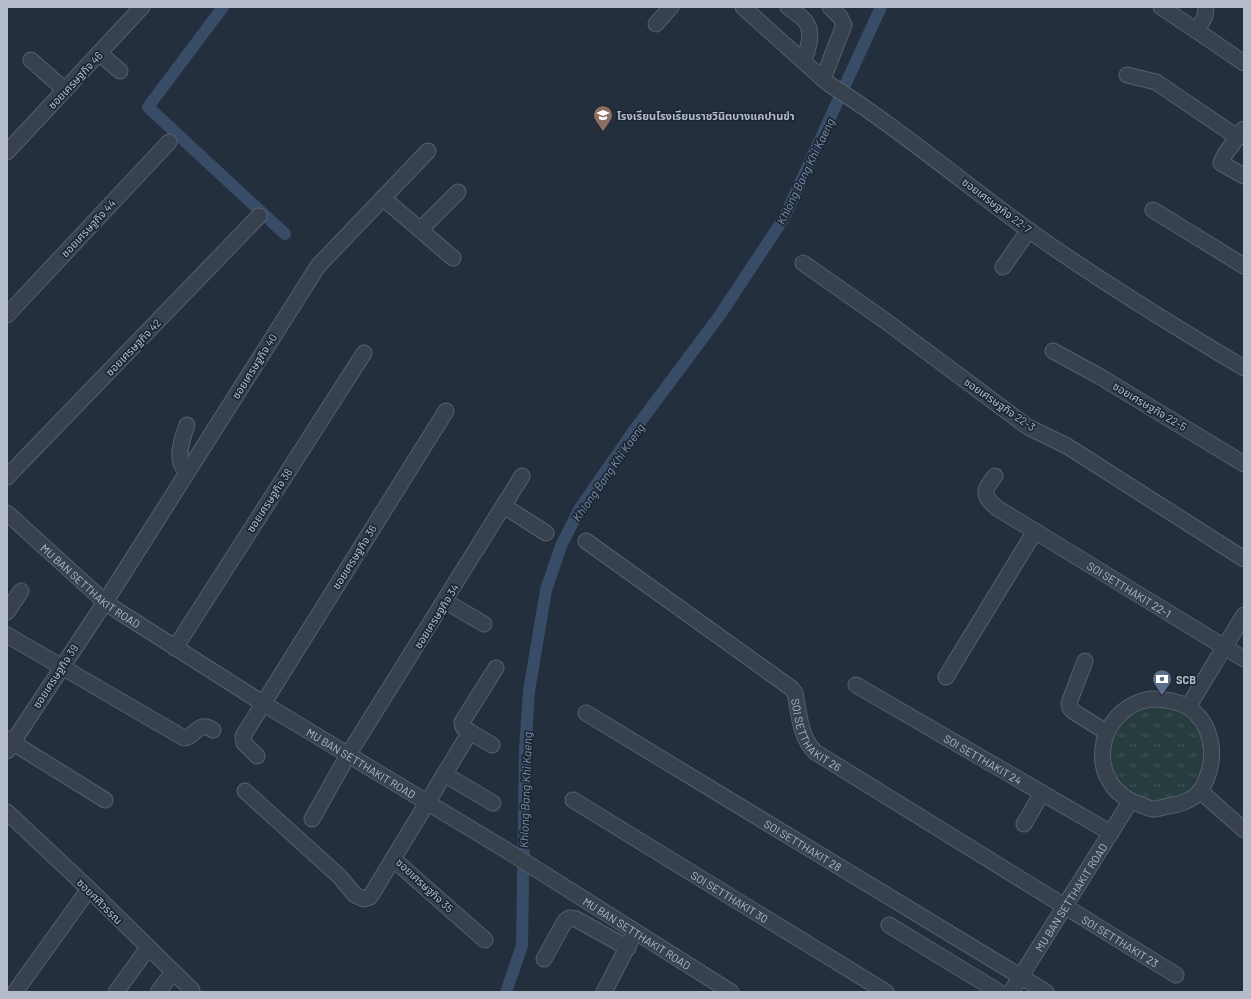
<svg xmlns="http://www.w3.org/2000/svg" width="1251" height="999" font-family="Barlow,'Noto Sans Thai',sans-serif">
<style>
.park{fill:url(#park-tufts)}
.lines{fill:none;stroke-linecap:round;stroke-linejoin:round}
.canal{stroke:#394c67;stroke-width:12}
.minor-casing{stroke:#565f6c;stroke-width:17}
.minor{stroke:#38414e;stroke-width:15}
.labels{text-anchor:middle;dominant-baseline:central;stroke-width:3.5;stroke-linejoin:round;paint-order:stroke}
.street-label{font-size:11px;fill:#b4bcc9;stroke:#1d2633}
.poi-label{font-size:11px;font-weight:bold;fill:#b4bcc9;stroke:#1d2633;text-anchor:start}
.water-label{font-size:12px;font-style:italic;fill:#7c92b1;stroke:#1d2633}
</style>
<defs>
<pattern id="park-tufts" width="24" height="20" patternUnits="userSpaceOnUse"><rect width="24" height="20" fill="#263c3f"/><path d="M3 7l-1-3M5 7V3M7 7l1-3M15 17l-1-3M17 17v-4M19 17l1-3" fill="none" stroke="#435659"/></pattern>
</defs>
<rect width="100%" height="100%" fill="#242f3e"/>
<path class="park" d="M1155,702L1188,712L1206,740L1202,774L1192,789L1178,798L1162,803L1147,802L1132,796L1111,773L1108,741L1124,714Z"/>
<g class="lines">
<g class="canal">
<path d="M223,7L148,107L285,234"/>
<path d="M506,992L522,946L525,750L529,691L546,590L561,546L580,508L635,429L720,315L784,218L881,7"/>
</g>
<g class="minor-casing">
<g id="minor">
<path d="M743,7L823,79"/>
<path d="M788,7C794,12 804,17 807,24C813,34 808,51 803,61"/>
<path d="M830,7L840,17L844,25L823,79L829,84C898,128 961,181 1027,229C1097,279 1170,324 1244,368"/>
<path d="M1161,7L1197,31"/>
<path d="M1206,7L1205,16L1197,31L1244,63"/>
<path d="M656,24L671,7"/>
<path d="M99,53L120,71"/>
<path d="M31,60L65,90"/>
<path d="M1127,75L1156,82L1237,137"/>
<path d="M1244,129L1225,154L1221,163L1244,176"/>
<path d="M7,152L142,7"/>
<path d="M383,198L453,258"/>
<path d="M1153,210L1244,266"/>
<path d="M420,230L458,192"/>
<path d="M803,263L887,322L1028,427L1067,446L1244,559"/>
<path d="M1003,267L1029,230"/>
<path d="M7,315L169,142"/>
<path d="M1053,351L1099,376L1244,464"/>
<path d="M187,425C183,437 173,462 187,471"/>
<path id="s1" d="M995,476C983,491 982,495 997,508L1244,659"/>
<path d="M7,477L259,216"/>
<path d="M504,506L546,533"/>
<path id="s2" d="M7,513L105,602L118,611L264,704L506,850L731,992"/>
<path id="s3" d="M586,541L791,688L795,693C799,713 800,737 815,752L1176,975"/>
<path d="M445,601L484,624"/>
<path d="M7,612L21,591"/>
<path d="M7,635L184,738C196,737 197,720 213,730"/>
<path d="M175,648L364,353"/>
<path d="M1085,661L1069,703L1070,708L1074,712L1106,732"/>
<path d="M946,677L1035,531"/>
<path id="s4" d="M856,685L1111,833"/>
<path d="M1150,699C1163,699 1176,700 1188,707C1212,723 1217,755 1206,780C1204,783 1203,788 1200,791C1193,800 1178,805 1168,806C1163,807 1157,809 1153,809C1149,809 1145,806 1141,805C1084,787 1093,710 1150,699Z"/>
<path d="M1188,707L1244,615"/>
<path id="s5" d="M586,713L1046,992"/>
<path d="M470,732L492,745"/>
<path d="M7,739L105,800"/>
<path d="M7,751L109,596L318,266L428,151"/>
<path d="M257,756L244,743L243,736L446,411"/>
<path d="M444,774L493,803"/>
<path d="M245,791L339,876L355,895L364,899L370,897L393,859"/>
<path d="M1200,791L1244,830"/>
<path id="s6" d="M573,800L886,992"/>
<path d="M7,812L89,889L192,990"/>
<path d="M312,819L348,755L522,476"/>
<path d="M1024,824L1042,793"/>
<path d="M889,925L999,992"/>
<path d="M485,940L393,859L470,732L463,727L462,722L496,668"/>
<path d="M544,959L565,921L569,918L576,919L628,948"/>
<path d="M15,992L89,889"/>
<path d="M116,992L148,948"/>
<path d="M158,992L173,972"/>
<path d="M604,992L632,938"/>
<path id="s7" d="M1011,992L1130,802"/>
</g>
</g>
<use href="#minor" class="minor"/>
</g>
<defs>
<g id="school-pin" transform="scale(1)"><path d="M0 17L-7.5 6A9.5 9.5 0 1 1 7.5 6Z" fill="#8d6e63" stroke="#1d2633"/><path d="M0-5L7-2L0 1L-7-2ZM-4 1L0 2.5L4 1V4Q0 6-4 4Z" fill="#fff"/></g>
<g id="bank-pin" transform="scale(1)"><path d="M0 17L-7.5 6A9.5 9.5 0 1 1 7.5 6Z" fill="#5c6f8a" stroke="#1d2633"/><path d="M-6-4H6V4H-6ZM0-2.3a2.3 2.3 0 1 0 0 4.6a2.3 2.3 0 1 0 0-4.6Z" fill="#fff"/></g>
</defs>
<g fill-rule="evenodd">
<use href="#school-pin" x="603" y="115"/>
<use href="#bank-pin" x="1162" y="679"/>
</g>
<g class="labels">
<g class="street-label">
<text transform="translate(75 80) rotate(-47)">ซอยเศรษฐกิจ 46</text>
<text transform="translate(997 205) rotate(37)">ซอยเศรษฐกิจ 22-7</text>
<text transform="translate(88 228) rotate(-47)">ซอยเศรษฐกิจ 44</text>
<text transform="translate(133 347) rotate(-46)">ซอยเศรษฐกิจ 42</text>
<text transform="translate(254 366) rotate(-58)">ซอยเศรษฐกิจ 40</text>
<text transform="translate(1000 404) rotate(35)">ซอยเศรษฐกิจ 22-3</text>
<text transform="translate(1150 406) rotate(31)">ซอยเศรษฐกิจ 22-5</text>
<text transform="translate(269 500) rotate(-57)">ซอยเศรษฐกิจ 38</text>
<text transform="translate(354 557) rotate(-58)">ซอยเศรษฐกิจ 36</text>
<text stroke="none"><textPath href="#s2" startOffset="111">MU BAN SETTHAKIT ROAD</textPath></text>
<text stroke="none"><textPath href="#s1" startOffset="194">SOI SETTHAKIT 22-1</textPath></text>
<text transform="translate(436 616) rotate(-58)">ซอยเศรษฐกิจ 34</text>
<text transform="translate(55 676) rotate(-57)">ซอยเศรษฐกิจ 39</text>
<text stroke="none"><textPath href="#s3" startOffset="308">SOI SETTHAKIT 26</textPath></text>
<text stroke="none"><textPath href="#s4" startOffset="147">SOI SETTHAKIT 24</textPath></text>
<text stroke="none"><textPath href="#s2" startOffset="435">MU BAN SETTHAKIT ROAD</textPath></text>
<text stroke="none"><textPath href="#s5" startOffset="254">SOI SETTHAKIT 28</textPath></text>
<text transform="translate(425 885) rotate(43)">ซอยเศรษฐกิจ 35</text>
<text stroke="none"><textPath href="#s6" startOffset="184">SOI SETTHAKIT 30</textPath></text>
<text stroke="none"><textPath href="#s7" startOffset="112">MU BAN SETTHAKIT ROAD</textPath></text>
<text transform="translate(100 901) rotate(45)">ซอยศศิวรรณ</text>
<text stroke="none"><textPath href="#s2" startOffset="759">MU BAN SETTHAKIT ROAD</textPath></text>
<text stroke="none"><textPath href="#s3" startOffset="681">SOI SETTHAKIT 23</textPath></text>
</g>
<g class="poi-label">
<text x="617" y="115">โรงเรียนโรงเรียนราชวินิตบางแคปานขำ</text>
<text x="1176" y="679">SCB</text>
</g>
<g class="water-label">
<text transform="translate(805 171) rotate(-64)">Khlong Bang Khi Kaeng</text>
<text transform="translate(608 472) rotate(-55)">Khlong Bang Khi Kaeng</text>
<text transform="translate(525 790) rotate(-88)">Khlong Bang Khi Kaeng</text>
</g>
</g>
<rect width="1251" height="999" fill="none" stroke="#b4bcc9" stroke-width="16"/>
</svg>
